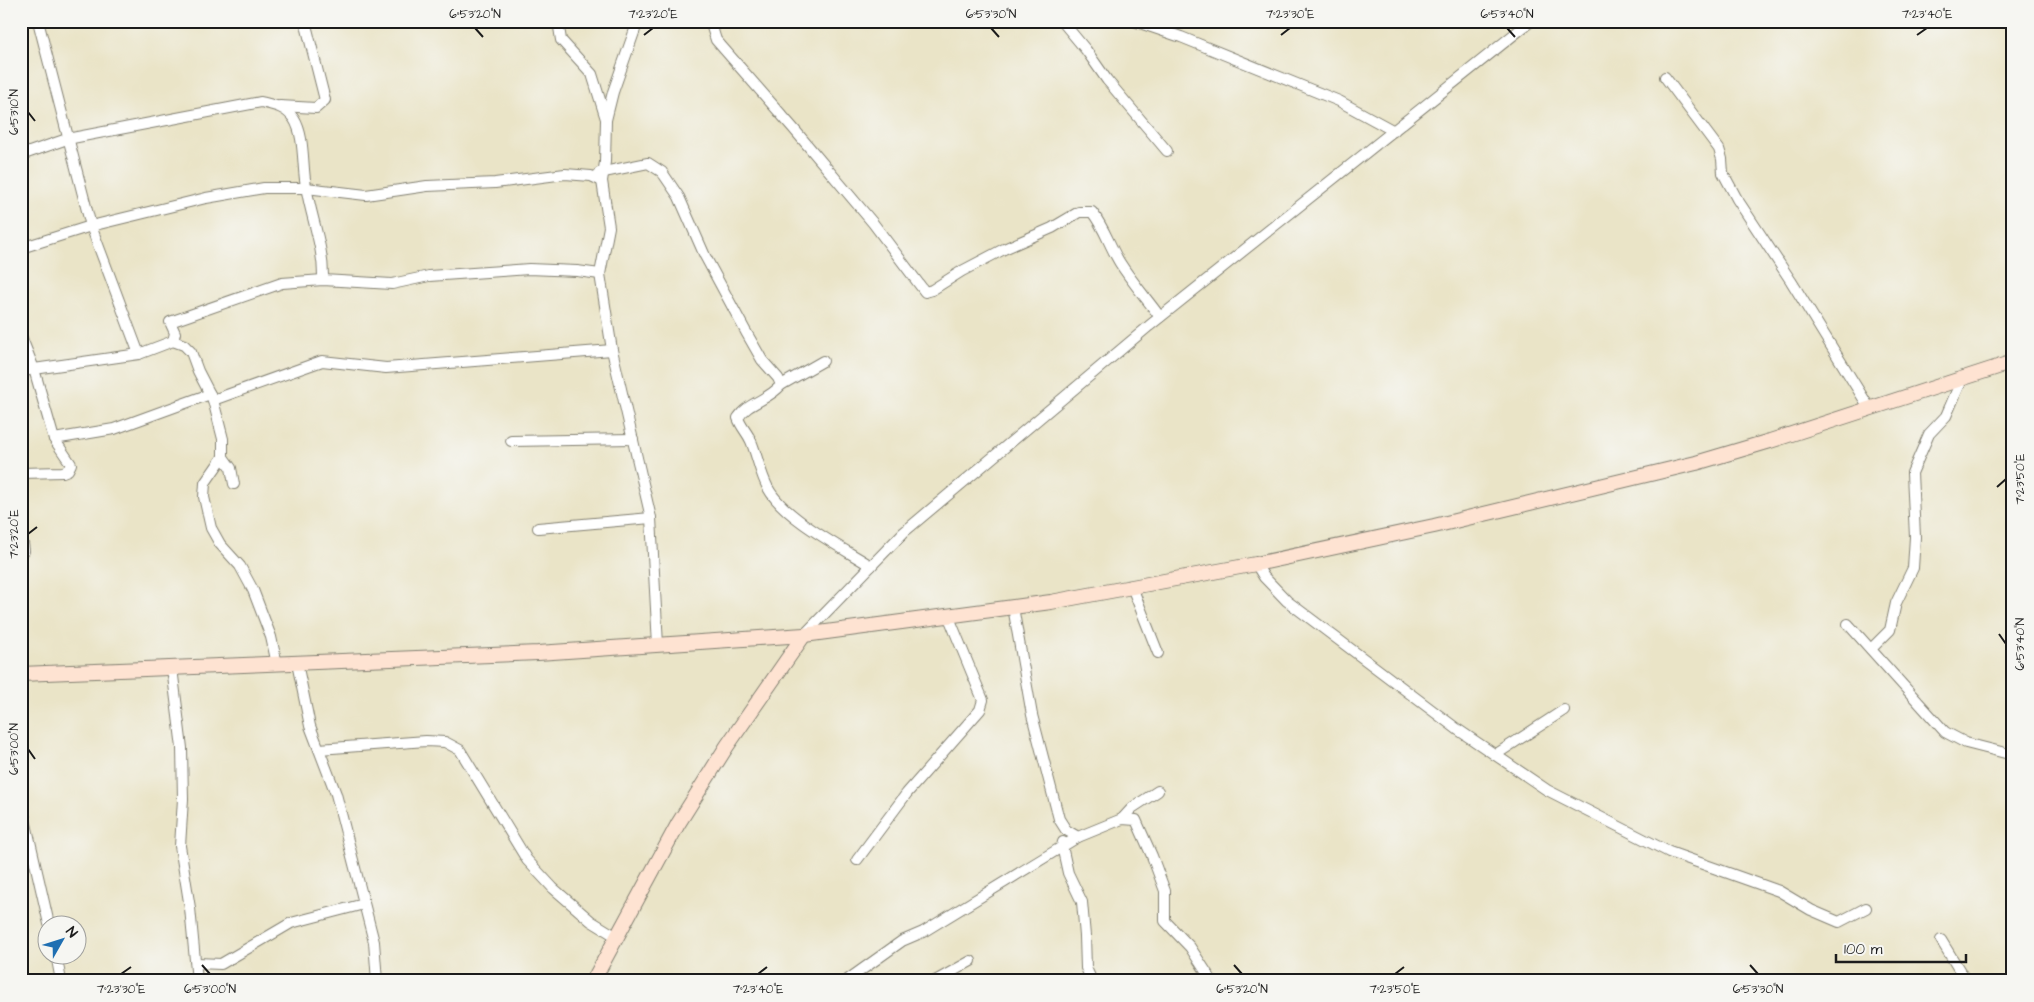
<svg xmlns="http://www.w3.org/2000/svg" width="2034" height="1002" font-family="'Architects Daughter',sans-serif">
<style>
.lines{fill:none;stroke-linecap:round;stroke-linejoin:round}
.street-casing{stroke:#838072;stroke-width:12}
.secondary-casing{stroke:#838072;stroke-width:16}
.street{stroke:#fff;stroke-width:10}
.secondary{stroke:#fee3d2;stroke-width:14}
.ticks{fill:none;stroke:#1c1c1c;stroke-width:2}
.neatline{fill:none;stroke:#1c1c1c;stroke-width:2}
.ticks-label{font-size:12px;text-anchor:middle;fill:#1c1c1c}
</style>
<rect width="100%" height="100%" fill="#f6f6f2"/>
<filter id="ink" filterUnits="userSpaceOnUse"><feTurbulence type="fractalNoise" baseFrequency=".02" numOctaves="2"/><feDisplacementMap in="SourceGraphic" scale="10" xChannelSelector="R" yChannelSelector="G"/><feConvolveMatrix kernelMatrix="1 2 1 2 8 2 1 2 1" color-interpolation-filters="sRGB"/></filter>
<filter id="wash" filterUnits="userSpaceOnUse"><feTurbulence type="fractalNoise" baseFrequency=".0096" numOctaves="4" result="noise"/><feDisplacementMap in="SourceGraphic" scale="20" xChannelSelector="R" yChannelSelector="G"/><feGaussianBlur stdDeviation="1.12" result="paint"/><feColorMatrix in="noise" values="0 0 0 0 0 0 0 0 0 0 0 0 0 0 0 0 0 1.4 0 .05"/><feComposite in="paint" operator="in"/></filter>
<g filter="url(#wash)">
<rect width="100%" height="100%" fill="#eae4c7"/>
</g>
<g filter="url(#ink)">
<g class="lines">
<g class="street-casing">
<g id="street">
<path d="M38,21L91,226L139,354"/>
<path d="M558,21L561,40L592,74L606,119"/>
<path d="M638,21L613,92L606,120L605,162L602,181L609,227L600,274L612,350L651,518L658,645"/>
<path d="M710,21L716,40L793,128L873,223L925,292L932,290L962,271L1004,249L1052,228L1079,212H1092C1104,227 1110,247 1120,263C1132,282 1147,299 1160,317"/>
<path d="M1062,21L1086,50L1107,80L1167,151"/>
<path d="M1134,21L1181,37L1339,101L1394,131"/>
<path d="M1665,77L1719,149L1722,159L1723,173L1737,199L1791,281L1870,409"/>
<path d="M280,106L316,108L325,100L305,21"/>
<path d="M21,155L67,139L261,102C274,105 286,107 294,119C305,136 302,166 306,186C311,218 324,247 323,280"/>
<path d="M599,173L648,163L662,172L679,197L705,256L746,332L762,360L778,378L781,385C769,400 748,402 738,418C741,427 747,432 751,441C757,455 760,473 768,488C784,518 841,547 871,566"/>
<path d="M21,248L91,226L206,198L264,188H306L366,195L427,186L495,183L565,174L591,176L602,181"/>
<path d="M21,336L34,369L54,439L71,464L68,470L63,472L21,473"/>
<path d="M173,341L184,345L191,352L198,371L213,400L223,439V457L205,483L204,497L211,528L220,544L240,566L253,590L271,637L277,664"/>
<path d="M21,372L34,369L139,354L173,341L175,333L170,322L282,283L323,280L392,284L429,276L529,269L577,271L600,274"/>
<path d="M781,385L823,361"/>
<path d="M213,400L322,361L386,368L612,350"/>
<path d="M54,439L114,429L210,394"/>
<path d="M511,441L633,439"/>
<path d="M223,457L231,468L234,484"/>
<path d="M538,528L651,518"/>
<path d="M21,553L24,551L23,543"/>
<path d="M1256,564L1264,577L1287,601L1457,729L1547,790L1669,852L1779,891L1811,910L1839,922L1866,908"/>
<path d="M1132,587L1158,653"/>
<path d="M1013,607L1032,715L1059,819L1066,830L1078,837L1122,819L1136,820L1152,856L1165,891V921L1190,947L1212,981"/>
<path d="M1848,624L1945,732L1966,743L2013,755"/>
<path d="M804,635L904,532L1149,326L1531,21"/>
<path d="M1871,649L1890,630L1896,603L1913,568L1915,537L1912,473L1929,434L1946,416L1962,379"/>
<path d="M297,663L310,726L336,794L374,942L377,981"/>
<path d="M172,668L182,748L183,799L180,846L190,908L197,981"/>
<path d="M319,749L426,741L445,742L460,750L527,860L553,888L591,921L617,937"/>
<path d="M1495,755L1564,710"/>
<path d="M21,802L49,924"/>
<path d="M1122,819L1132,808L1158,791"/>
<path d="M1063,842L1062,846L1068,873L1082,902L1085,936L1086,968L1092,981"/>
<path d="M857,860L907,793L980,710L983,700L948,615"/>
<path d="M1941,940L1966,981"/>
<path d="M56,954L61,981"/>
<path d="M197,963L221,964L291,923L364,904"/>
<path d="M846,981L902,941L923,932L1078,837"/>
<path d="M935,981L971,961"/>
</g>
</g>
<g class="secondary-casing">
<g id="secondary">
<path d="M21,674L538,653L804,635L1051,602L1256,564L1434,526L1696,463L1770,441L2013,362"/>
<path d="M593,981L678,824L727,746L804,635"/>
</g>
</g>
<use href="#street" class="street"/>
<use href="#secondary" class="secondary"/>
</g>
</g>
<path class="ticks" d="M475,28L483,37M991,28L999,37M1507,28L1515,37M644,35L653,28M1281,35L1290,28M1917,35L1927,28M28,112L35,121M1997,487L2006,479M28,534L37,527M1999,634L2006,644M28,749L35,759M202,965L210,974M1234,965L1242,974M1750,965L1758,974M121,974L131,967M758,974L767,967M1395,974L1404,967"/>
<rect width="2034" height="1002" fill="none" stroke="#f6f6f2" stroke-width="55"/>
<g transform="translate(62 940) rotate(51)"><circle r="24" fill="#f6f6f2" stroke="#9f9f9c"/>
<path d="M0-4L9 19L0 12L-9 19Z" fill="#1f6fb2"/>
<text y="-8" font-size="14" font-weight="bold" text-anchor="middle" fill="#1c1c1c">N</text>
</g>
<path d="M1836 954v8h130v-8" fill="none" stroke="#1c1c1c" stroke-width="2.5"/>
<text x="1844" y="954" font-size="15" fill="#1c1c1c" stroke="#f6f6f2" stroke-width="4" paint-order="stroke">100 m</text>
<rect x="28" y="28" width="1978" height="946" class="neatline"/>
<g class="ticks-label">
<text x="475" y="18">6°53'20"N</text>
<text x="653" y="18">7°23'20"E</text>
<text x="991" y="18">6°53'30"N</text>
<text x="1290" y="18">7°23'30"E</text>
<text x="1507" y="18">6°53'40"N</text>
<text x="1927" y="18">7°23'40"E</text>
<text transform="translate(14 112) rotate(-90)" y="4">6°53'10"N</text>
<text transform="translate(2020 479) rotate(-90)" y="4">7°23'50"E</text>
<text transform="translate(14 534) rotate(-90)" y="4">7°23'20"E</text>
<text transform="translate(2020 644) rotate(-90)" y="4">6°53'40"N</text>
<text transform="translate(14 749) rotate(-90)" y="4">6°53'00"N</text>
<text x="121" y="993">7°23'30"E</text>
<text x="210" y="993">6°53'00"N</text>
<text x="758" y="993">7°23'40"E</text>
<text x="1242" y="993">6°53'20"N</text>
<text x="1395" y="993">7°23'50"E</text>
<text x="1758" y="993">6°53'30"N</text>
</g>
</svg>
